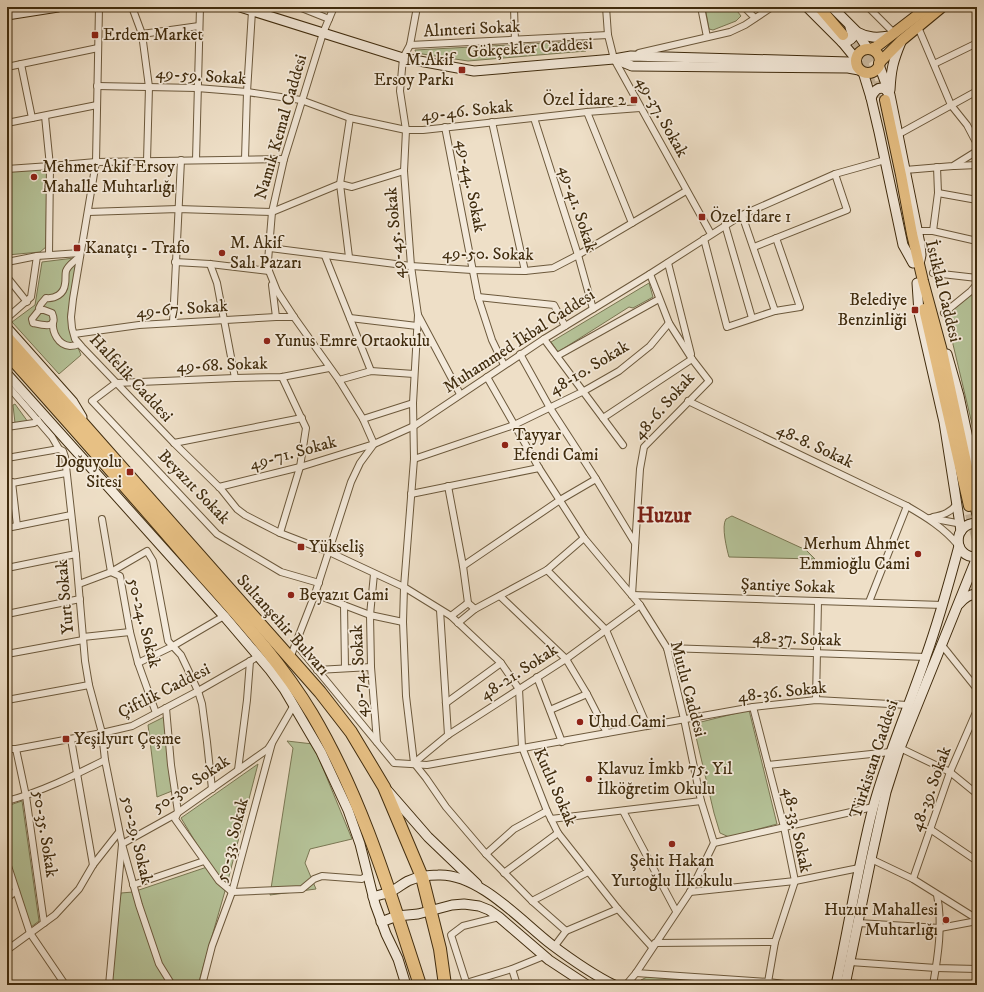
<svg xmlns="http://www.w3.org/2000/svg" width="984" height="992" font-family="'IM FELL DW Pica',serif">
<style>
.green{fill:#b5c298;stroke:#7a7753}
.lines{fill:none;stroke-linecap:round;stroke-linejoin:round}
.primary-tunnel{stroke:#cbbba2;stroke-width:10;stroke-dasharray:10 5;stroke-linecap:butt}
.street-casing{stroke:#6c593c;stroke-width:8}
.secondary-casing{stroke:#402c0e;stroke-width:11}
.primary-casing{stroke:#402c0e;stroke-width:12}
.highway-casing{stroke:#402c0e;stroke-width:14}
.street{stroke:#f4eadb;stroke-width:6}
.secondary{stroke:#f4eadb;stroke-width:9}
.primary{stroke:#e7c084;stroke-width:10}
.highway{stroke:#e7c084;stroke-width:12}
.poi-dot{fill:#8f2418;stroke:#f4eadb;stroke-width:1.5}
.labels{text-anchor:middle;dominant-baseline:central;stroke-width:3.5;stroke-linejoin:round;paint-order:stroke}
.street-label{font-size:17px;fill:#402c0e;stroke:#f4eadb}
.poi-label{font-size:17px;fill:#402c0e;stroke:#f4eadb;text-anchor:start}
.district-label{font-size:21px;font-weight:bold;fill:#7a1f14;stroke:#f4eadb}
</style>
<rect width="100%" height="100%" fill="#eedfc7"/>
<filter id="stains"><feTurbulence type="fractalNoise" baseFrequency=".005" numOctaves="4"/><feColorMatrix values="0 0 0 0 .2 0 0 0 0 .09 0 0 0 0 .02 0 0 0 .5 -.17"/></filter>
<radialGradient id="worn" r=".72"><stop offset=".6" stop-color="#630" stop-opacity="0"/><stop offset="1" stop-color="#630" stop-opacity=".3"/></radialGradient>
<g class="green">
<path d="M705,7H734L741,16L736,21L713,30L709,29Z"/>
<path d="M585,41L586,51L468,61L416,53L415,50Z"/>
<path d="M47,169L46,247L40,252L7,255V171Z"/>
<path d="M74,258L76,262L68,315L70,328L81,355L59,374L12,322L35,305L42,262Z"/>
<path d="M649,283L653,297L633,308L629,307L558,352L551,342Z"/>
<path d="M977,290V445L946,315Z"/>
<path d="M15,404L28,422L15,423L13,405Z"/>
<path d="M732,516L806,550L815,559L729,557C727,550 721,526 726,519C727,519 731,516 732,516Z"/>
<path d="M749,710L777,824L729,837L720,833L714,813L693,724Z"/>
<path d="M164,717L172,791L157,797L148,725Z"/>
<path d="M287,741L313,744L352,839L310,849L305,863L316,889L270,895L293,748Z"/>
<path d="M258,764L227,884L198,985H107L121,893L133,892L210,866L181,818Z"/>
<path d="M22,801L39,921L31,927L7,855V806Z"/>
<path d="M647,977L700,980L699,985H640L641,980Z"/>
<path d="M701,980L759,984L701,985Z"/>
</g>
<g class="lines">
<g class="primary-tunnel">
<path d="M847,30L871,62L885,100"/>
<path d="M853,49L864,65L878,102"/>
<path d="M970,514L977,540"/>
</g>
<g class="street-casing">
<g id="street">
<path d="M99,7L96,162L73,299L71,317L72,328L75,339L82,347L174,443L221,489L237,509L245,515L280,533L329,552L404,587L451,616L501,663L519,689L522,747L547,811L558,833L618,909L652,947"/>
<path d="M132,7L142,34L149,87L147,161"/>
<path d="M299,7L329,19"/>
<path d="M417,7L410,45L403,58L400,91L406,130L404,171L411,266L418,315L460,394"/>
<path d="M417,7H426"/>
<path d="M514,7L515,41"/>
<path d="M606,7L608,35L614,59L711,234"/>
<path d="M701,7L707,37"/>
<path d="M744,7L755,18"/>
<path d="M868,7L894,33"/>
<path d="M918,27L951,105L967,125L977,144"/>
<path d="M142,34L199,26"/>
<path d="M410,45L608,35"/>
<path d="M639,53L730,32L745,25L772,7"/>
<path d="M21,64L32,118"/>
<path d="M934,64L977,43"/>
<path d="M7,67L98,48"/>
<path d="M97,86L197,88L247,92L301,100L350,118L406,130H423L587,112L640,108"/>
<path d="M587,112L632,223"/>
<path d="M45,116L50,166L49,255"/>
<path d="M534,118L578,255L593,309"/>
<path d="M492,122L525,271"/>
<path d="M7,123L97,105"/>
<path d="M445,127L478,297L492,340L504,365"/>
<path d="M899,134L977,91"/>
<path d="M245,159L247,92L252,11"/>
<path d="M196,160L200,7"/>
<path d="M955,166L977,165"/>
<path d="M7,169L50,166L96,162L284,159"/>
<path d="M905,170L953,166L977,151"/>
<path d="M938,193L977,200"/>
<path d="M88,212L178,209L272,212L340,184L352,187L404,171"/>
<path d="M742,215L775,311"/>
<path d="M725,225L752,318"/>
<path d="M917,231H933L977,241"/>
<path d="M933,231L938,193L937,167"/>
<path d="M704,239L727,327L775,311L800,307L776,238"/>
<path d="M754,247L847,210L835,174"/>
<path d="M270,248L411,266L472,270L525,271L553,268L578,255L686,191"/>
<path d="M325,256L371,371"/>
<path d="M349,257L340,184L350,118"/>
<path d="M7,262L37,256L80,253"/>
<path d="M175,262L210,264L269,271"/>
<path d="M668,263L691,354"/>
<path d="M210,264L217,283L235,378"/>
<path d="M933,273L977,278"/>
<path d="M7,277L27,302"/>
<path d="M272,285L276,317"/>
<path d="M478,297L554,305L565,326"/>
<path d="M40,309L32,319L33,323C42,325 59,330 52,313L44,310H40L39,308L41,304L46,298C55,299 64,294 65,284C66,280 65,275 66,271C68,265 75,261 79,257"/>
<path d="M944,313L971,291L977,284"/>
<path d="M418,315L413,403L414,459L404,587L403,622L406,696L414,763L426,778L446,807L486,854L532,901L566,931L554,947"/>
<path d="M7,318L31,297L37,256"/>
<path d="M350,318L417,326"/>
<path d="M53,322C52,332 58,345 70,346C73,346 77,345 79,344"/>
<path d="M173,323L181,160"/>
<path d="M74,334L139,325L276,317H294"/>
<path d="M544,339L623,445"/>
<path d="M520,354L550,408L596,479L635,543"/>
<path d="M557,356L659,299"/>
<path d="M487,377L539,468L584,538L640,605L667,648L684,719L701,801L714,843L690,892L636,973L626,985"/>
<path d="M339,380L371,371L414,374"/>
<path d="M7,385L52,437L59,449L63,451L65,457L76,556L85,661L89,685L102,733L105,760L122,844L139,905L159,964L172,985"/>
<path d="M688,401L907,506C926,517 944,528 958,545"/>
<path d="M603,418L692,359"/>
<path d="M363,419L413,403"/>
<path d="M7,427L34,423L38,420"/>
<path d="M174,443L302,418"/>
<path d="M7,458L59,449"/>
<path d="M414,459L514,425L584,391L619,371L650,346L669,323"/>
<path d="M7,472L8,483"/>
<path d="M12,482L17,526"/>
<path d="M7,484L66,473"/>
<path d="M448,486L463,566L468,603L475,609"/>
<path d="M219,487L300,467L374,444L363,419L339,380L294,317L277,291L269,271L268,261L272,212L284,159L323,33L334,7"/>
<path d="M411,494L539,468"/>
<path d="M933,517C943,515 950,513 957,504"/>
<path d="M930,518L962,524"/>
<path d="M102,519L111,572L120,576L130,632L138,663L156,713"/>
<path d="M7,528L71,515"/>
<path d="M280,533L300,467L306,428L282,377"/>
<path d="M463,566L560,500L596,479"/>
<path d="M7,568L76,554"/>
<path d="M547,570L606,630L647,726"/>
<path d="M374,574L370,615L371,667L377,742"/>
<path d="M319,583L281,572L217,534L92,401L116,383L235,378L282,377L329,368"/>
<path d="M79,584L111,572L147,551L153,561L168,641L181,655L198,691L202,704L207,742L212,789"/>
<path d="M315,594L370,615L403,622"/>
<path d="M632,595L640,469L644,447L709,381L692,359L669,323L650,274"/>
<path d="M632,595L943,605"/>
<path d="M500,596L566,659L587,694L607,733"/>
<path d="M869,602L907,506"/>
<path d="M344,605L345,668"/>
<path d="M440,610L448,735"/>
<path d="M7,614L80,599"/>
<path d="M451,616L468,603"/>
<path d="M458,623L475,609L547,570L584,538"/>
<path d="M83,637L130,632"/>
<path d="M296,644L394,763L427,765L753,707L816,700L908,705"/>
<path d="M941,644L977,689"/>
<path d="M667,648L926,657"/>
<path d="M7,654L83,640"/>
<path d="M290,658L315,594L351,482L360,463L374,444L414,426L544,339L650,274L742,215L835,174L885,160"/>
<path d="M138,663L173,646L224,616"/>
<path d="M317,670L371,667"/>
<path d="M537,677L562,742"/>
<path d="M7,700L89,685"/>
<path d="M816,700L818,601"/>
<path d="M446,703L501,663"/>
<path d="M753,707L784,827L795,881L775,942L768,982"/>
<path d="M166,708L171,765L178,812L175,819L219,881L232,892L302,889L314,879L322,876L362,879L367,875"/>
<path d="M550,710L587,694"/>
<path d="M71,739L93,865"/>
<path d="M900,748L950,772L977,794"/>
<path d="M7,749H16L102,733L132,726L198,691L259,656"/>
<path d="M16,749L26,796L44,923"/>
<path d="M414,763L448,735L566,659L640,605"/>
<path d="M768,765L890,752"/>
<path d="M238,770L247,700L250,661"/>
<path d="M7,801C41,792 73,776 105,760"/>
<path d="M623,811L676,911"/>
<path d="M551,819L701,801"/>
<path d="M930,829L977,861"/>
<path d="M714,843L873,807"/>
<path d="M486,854L514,829L547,811"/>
<path d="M871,859L913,879L977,919"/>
<path d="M7,863L30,933L64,983L60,985"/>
<path d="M504,873L558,833"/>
<path d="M913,879L950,772L977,710"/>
<path d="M133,885L204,861"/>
<path d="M690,892L795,881L859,868"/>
<path d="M7,898L16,891"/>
<path d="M532,901L588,872"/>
<path d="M858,923L940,928L977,921"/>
<path d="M566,931L618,909"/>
<path d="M655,943L775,942"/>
<path d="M7,950L55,915L79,889L93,865L119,832"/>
<path d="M850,962L936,968L977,969"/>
<path d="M512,969L517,985"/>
<path d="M636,973L768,982L793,985"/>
<path d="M466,983L512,969L544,956"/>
<path d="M846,983L871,985"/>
<path d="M109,985L122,844L176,814L268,749L272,743"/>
<path d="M202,985L212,946L232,892L272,743L294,705"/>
<path d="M467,985L451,935L463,926L499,917"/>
<path d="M933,985C938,956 943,924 937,895"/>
<path d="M973,985L977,979"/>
</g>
</g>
<g class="secondary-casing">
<g id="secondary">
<path d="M240,7L403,58L474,71L614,59L631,56L849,62L856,60"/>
<path d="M807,7L842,42L856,59"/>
<path d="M832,7L856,31L868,49"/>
<path d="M7,15L58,7"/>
<path d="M857,32C868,38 877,38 890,36"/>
<path d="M842,42C847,42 850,41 853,37L850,27"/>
<path d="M615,59L632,66L848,68L859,70"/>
<path d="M879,65L890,95L920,244L921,255L920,260"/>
<path d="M863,72L871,98L879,132L903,245L913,263"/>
<path d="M890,90C891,70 893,61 901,42"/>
<path d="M871,98C874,91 878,86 885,89L889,94"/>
<path d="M917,283L919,313L944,422L961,531"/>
<path d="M7,328L73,402L82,417"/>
<path d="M947,354L959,396L977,481"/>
<path d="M7,374L224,616L270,670L284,689L321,752L348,810L360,844L375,904L386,934L398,959L406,985"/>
<path d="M977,523C952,523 952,558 977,557"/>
<path d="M959,604C964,598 969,594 977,594"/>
<path d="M388,791L428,837L477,884"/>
<path d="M373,897C378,895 385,894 390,892C397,889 402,884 408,881C417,877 428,875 438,875C479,873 522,922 552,945C572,960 592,974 614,985"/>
<path d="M381,922L397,916L418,914L452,905L464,904L479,906L489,910L499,917L549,960L587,985"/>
<path d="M836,985C849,926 858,866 873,808C887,756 909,707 926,656C939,620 949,583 959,546"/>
<path d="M845,985L871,859L886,792L900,748L977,557"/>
</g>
</g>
<g class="primary-casing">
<g id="primary">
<path d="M819,7L843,35"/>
<path d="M870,49L876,47L928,7"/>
<circle cx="868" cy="61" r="12"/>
<path d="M879,63L902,40L942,7"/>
<path d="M885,100L901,175L912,234L923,281L942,351L977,513"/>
<path d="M924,309L969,506"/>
</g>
</g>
<g class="highway-casing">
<g id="highway">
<path d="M7,338L290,658L320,692L351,732L384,787L422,877L440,949L445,985"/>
<path d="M7,353C67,420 126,487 185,555C229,606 277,656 312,714C362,798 390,893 420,985"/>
</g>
</g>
<use href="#street" class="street"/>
<use href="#secondary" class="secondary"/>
<use href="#primary" class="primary"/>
<use href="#highway" class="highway"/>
</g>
<g class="poi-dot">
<rect x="91" y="31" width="8" height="8" rx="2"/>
<rect x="458" y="66" width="8" height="8" rx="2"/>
<rect x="630" y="96" width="8" height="8" rx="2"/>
<circle cx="34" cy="177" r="4"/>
<rect x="698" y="213" width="8" height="8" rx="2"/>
<rect x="73" y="244" width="8" height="8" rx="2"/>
<circle cx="222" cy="253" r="4"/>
<rect x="911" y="306" width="8" height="8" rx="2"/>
<circle cx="267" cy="341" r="4"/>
<circle cx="505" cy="445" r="4"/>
<rect x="126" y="468" width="8" height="8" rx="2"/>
<rect x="297" y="543" width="8" height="8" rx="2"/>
<circle cx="918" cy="554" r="4"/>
<circle cx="291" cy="595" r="4"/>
<circle cx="580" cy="722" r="4"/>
<rect x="62" y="735" width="8" height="8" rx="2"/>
<circle cx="589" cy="779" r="4"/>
<circle cx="672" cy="844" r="4"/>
<circle cx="946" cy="920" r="4"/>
</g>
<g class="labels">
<g class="street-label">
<text transform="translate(472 29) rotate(-3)">Alınteri Sokak</text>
<text transform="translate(530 48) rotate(-4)">Gökçekler Caddesi</text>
<text transform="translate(201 76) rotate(4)">49-59. Sokak</text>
<text transform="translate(467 111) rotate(-6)">49-46. Sokak</text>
<text transform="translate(662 117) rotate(61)">49-37. Sokak</text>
<text transform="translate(281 127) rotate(-74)">Namık Kemal Caddesi</text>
<text transform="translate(471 186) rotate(79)">49-44. Sokak</text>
<text transform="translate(578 209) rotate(72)">49-41. Sokak</text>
<text transform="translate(395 233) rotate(-95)">49-45. Sokak</text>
<text transform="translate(488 254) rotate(1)">49-50. Sokak</text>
<text transform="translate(943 291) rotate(76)">İstiklal Caddesi</text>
<text transform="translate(182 309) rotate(-4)">49-67. Sokak</text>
<text transform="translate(519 341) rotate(-33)">Muhammed İkbal Caddesi</text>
<text transform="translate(222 365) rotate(-2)">49-68. Sokak</text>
<text transform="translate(589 368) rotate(-31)">48-10. Sokak</text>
<text transform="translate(131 378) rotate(47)">Halfelik Caddesi</text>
<text transform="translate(664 406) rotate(-49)">48-6. Sokak</text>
<text transform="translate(815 446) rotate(25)">48-8. Sokak</text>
<text transform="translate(293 453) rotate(-15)">49-71. Sokak</text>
<text transform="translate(194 487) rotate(46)">Beyazıt Sokak</text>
<text transform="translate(788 586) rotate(2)">Şantiye Sokak</text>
<text transform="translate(65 597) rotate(-95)">Yurt Sokak</text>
<text transform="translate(144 623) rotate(76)">50-24. Sokak</text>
<text transform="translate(283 625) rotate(48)">Sultanşehir Bulvarı</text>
<text transform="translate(797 639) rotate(2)">48-37. Sokak</text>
<text transform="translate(359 671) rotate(-93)">49-74. Sokak</text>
<text transform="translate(519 672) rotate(-33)">48-21. Sokak</text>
<text transform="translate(688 689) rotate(75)">Mutlu Caddesi</text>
<text transform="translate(164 691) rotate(-27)">Çiftlik Caddesi</text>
<text transform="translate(782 692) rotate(-6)">48-36. Sokak</text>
<text transform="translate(874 759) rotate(-72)">Türkistan Caddesi</text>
<text transform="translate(191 784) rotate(-34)">50-30. Sokak</text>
<text transform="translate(555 787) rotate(66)">Kutlu Sokak</text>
<text transform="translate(931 789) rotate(-70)">48-39. Sokak</text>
<text transform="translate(797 830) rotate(78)">48-33. Sokak</text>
<text transform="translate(45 834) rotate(81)">50-35. Sokak</text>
<text transform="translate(137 840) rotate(77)">50-29. Sokak</text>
<text transform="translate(232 840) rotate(-75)">50-33. Sokak</text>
</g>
<g class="poi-label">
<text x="103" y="35">Erdem Market</text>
<text x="454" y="60" text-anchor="end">M.Akif<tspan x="454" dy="20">Ersoy Parkı</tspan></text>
<text x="626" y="100" text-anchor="end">Özel İdare 2</text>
<text x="42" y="167">Mehmet Akif Ersoy<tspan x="42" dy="20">Mahalle Muhtarlığı</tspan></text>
<text x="710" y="217">Özel İdare 1</text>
<text x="230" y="243">M. Akif<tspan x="230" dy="20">Salı Pazarı</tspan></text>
<text x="85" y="248">Kanatçı - Trafo</text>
<text x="907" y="300" text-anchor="end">Belediye<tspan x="907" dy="20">Benzinliği</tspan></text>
<text x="275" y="341">Yunus Emre Ortaokulu</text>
<text x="513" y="435">Tayyar<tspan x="513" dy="20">Efendi Cami</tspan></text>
<text x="122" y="462" text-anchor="end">Doğuyolu<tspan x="122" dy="20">Sitesi</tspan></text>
<text x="910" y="544" text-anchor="end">Merhum Ahmet<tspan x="910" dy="20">Emmioğlu Cami</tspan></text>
<text x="309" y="547">Yükseliş</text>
<text x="299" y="595">Beyazıt Cami</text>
<text x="588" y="722">Uhud Cami</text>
<text x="74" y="739">Yeşilyurt Çeşme</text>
<text x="597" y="769">Klavuz İmkb 75. Yıl<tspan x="597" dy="20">İlköğretim Okulu</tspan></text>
<text x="672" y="861" text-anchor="middle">Şehit Hakan<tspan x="672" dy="20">Yurtoğlu İlkokulu</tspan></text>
<text x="938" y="910" text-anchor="end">Huzur Mahallesi<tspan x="938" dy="20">Muhtarlığı</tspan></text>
</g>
<g class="district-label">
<text x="664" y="516">Huzur</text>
</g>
</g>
<rect width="984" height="992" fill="none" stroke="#eedfc7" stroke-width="24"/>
<rect x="8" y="8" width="968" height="976" fill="none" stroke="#402c0e" stroke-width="2"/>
<rect x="12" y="12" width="960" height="968" fill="none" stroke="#402c0e"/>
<rect width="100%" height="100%" filter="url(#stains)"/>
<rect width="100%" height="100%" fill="url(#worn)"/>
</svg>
